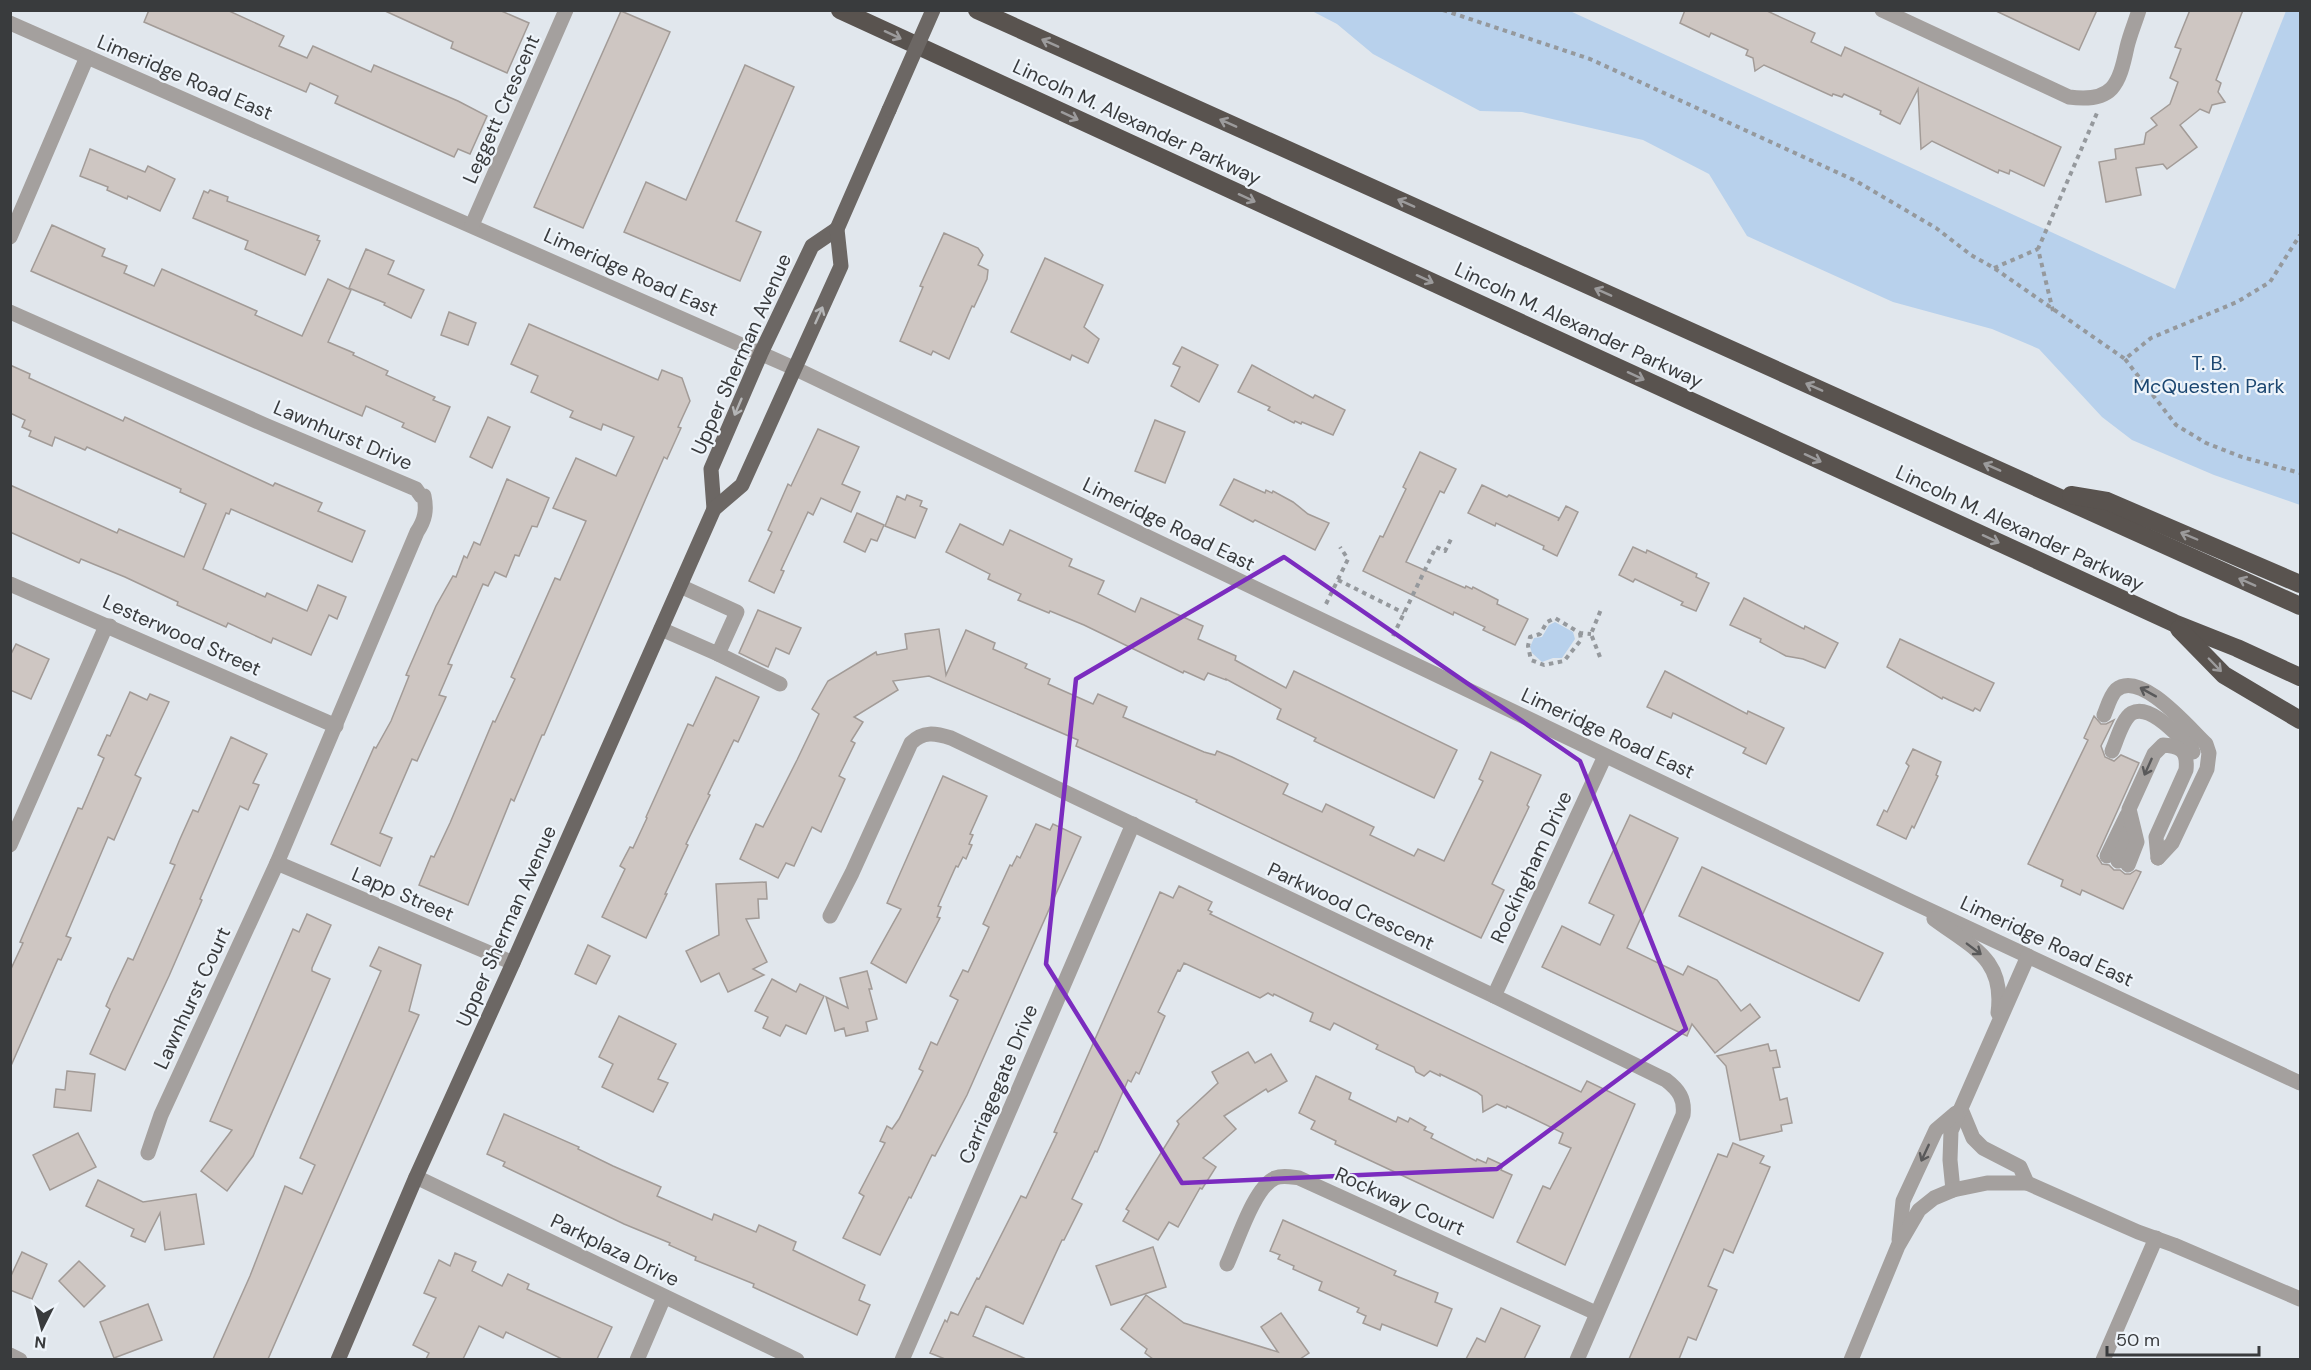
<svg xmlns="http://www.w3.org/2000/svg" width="2311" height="1370" font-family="'DM Sans',sans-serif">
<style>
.green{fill:#b8d1ec}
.building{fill:#cec6c2;stroke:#a29b97;stroke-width:1.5}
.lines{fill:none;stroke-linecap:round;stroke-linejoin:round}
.path{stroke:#95999d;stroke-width:4;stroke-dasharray:4.5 4.5;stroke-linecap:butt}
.minor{stroke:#a4a09e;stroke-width:15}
.major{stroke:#6c6764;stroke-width:15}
.highway{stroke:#59534f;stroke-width:18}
.major-bridge{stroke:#6c6764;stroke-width:15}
.oneway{stroke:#9c9b9c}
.oneway2{stroke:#b4b5b6}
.oneway3{stroke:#59595a}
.marked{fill:none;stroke:#7b2cbf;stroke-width:4.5;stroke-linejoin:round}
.labels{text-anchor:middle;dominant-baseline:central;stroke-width:4.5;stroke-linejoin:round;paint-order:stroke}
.street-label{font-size:20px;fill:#393b3d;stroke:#eef4fa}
.park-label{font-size:20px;fill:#1c4771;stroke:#eef4fa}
</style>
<rect width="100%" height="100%" fill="#e1e7ed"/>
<g class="green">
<path d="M1312,11H1570L2175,289L2286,11H2300V505L2214,475L2132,440L2102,417L2039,349L1992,329L1893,302L1747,236L1709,174L1643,140L1522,112L1480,111L1373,54L1337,24Z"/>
<path d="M1555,622L1573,632L1575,639L1562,658H1553L1542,662L1532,653L1530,647L1534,638L1542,637L1549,625Z"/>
</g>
<g class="building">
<path d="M149,10H227L284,36L279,46L307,58L313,46L371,72L374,65L458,101L487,116L470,154L458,149L454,157L335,103L338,96L310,83L306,92L144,22Z"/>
<path d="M383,10H499L529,23L507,73L451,48L453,42Z"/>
<path d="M1685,10H1765L1815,33L1811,42L1841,56L1845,47L2061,147L2044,186L2010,170L2009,174L1999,170L1998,173L1932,141L1921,149L1918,89L1900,124L1880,114L1881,111L1844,94L1842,97L1833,94L1832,96L1764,65L1755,71L1753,58L1746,55L1748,50L1711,33L1709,37L1680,23Z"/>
<path d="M1994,10H2097L2079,50Z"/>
<path d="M2190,10H2243L2216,80L2221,83L2218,92L2225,102L2212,105L2209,113L2200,109L2180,125L2197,147L2167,169L2163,164L2136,168L2141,195L2106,202L2099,162L2116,159L2115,149L2144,144L2146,133L2157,125L2151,118L2170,104L2178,82L2170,78L2181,49L2175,47Z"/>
<path d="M621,11L670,32L583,228L534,207Z"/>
<path d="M745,65L794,87L736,221L761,232L740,281L624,232L646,182L686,200Z"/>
<path d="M90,149L145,172L148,166L175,179L160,211L128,196L127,199L107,190L108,187L80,176Z"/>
<path d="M210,190L228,197L227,201L319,236L317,240L320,241L305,275L245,249L248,241L193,218L204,191L208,193Z"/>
<path d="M52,225L105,249L102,256L127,266L124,273L154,286L162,269L257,311L255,315L302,336L328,279L351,290L328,342L354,353L353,355L388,371L386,375L435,397L433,400L450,407L435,442L402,427L404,423L366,406L362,416L31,271Z"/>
<path d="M944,233L978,248L983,255L978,265L988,270L987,279L974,307L972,306L949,359L933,351L931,355L900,341L923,287L920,286Z"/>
<path d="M366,249L394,261L388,274L424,290L411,318L384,305L385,303L349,288Z"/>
<path d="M1045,258L1103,285L1084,327L1099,339L1088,363L1072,355L1070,360L1011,332Z"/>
<path d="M449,312L476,323L468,345L441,335Z"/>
<path d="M529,324L658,380L662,370L682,378L690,401L678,427L681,428L667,459L664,457L646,498L544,735H542L514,801L511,799L468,905L419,885L431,856L434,857L450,823L493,721L495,722L515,679L511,677L555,578L560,580L586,521L553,508L576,458L616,476L634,437L603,424L601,430L570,417L573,411L531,392L538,376L511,364Z"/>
<path d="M1182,347L1218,365L1199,402L1171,386L1180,367L1173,364Z"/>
<path d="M10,365L30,374L29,378L123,421L125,417L273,486L275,483L322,503L318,511L365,531L352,562L231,509L229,514L226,513L203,569L265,597L267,593L307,611L318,585L346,597L337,619L329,615L311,655L273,638L271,643L228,623L226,627L177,605L178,602L125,577L81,559L79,563L10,532V485L117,533L119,529L184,557L206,504L180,492L181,489L87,447L85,450L55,437L52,446L29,436L31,431L22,427L25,420L10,413Z"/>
<path d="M1252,365L1313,398L1315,395L1345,410L1333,435L1302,422L1301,424L1295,421L1294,423L1268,410L1270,407L1238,392Z"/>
<path d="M488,417L510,427L492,468L470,457Z"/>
<path d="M1155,420L1185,432L1165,483L1135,471Z"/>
<path d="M818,429L859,447L842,484L860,492L851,512L821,498L813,515L808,512L781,570L784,571L774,593L749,581L772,532L768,530L788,484L791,486Z"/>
<path d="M1420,452L1456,469L1444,493L1440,491L1406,562L1465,588L1466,586L1472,589L1473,587L1498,600L1497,604L1528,619L1515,645L1483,630L1485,627L1454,612L1453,615L1363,571L1380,536L1383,537L1406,489L1403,487Z"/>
<path d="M507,479L549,498L537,527L532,526L519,556L515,555L506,577L495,572L488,586L483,584L448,664L452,665L439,695L446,697L417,761L412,759L380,833L392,838L380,866L331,844L374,747L376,748L391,721L409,676L406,675L436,606L453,576L456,577L464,556L467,558L474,542L480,545Z"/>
<path d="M1234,479L1265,493L1266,490L1272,493L1273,491L1293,502L1308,514L1329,523L1315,550L1255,520L1253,522L1220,505Z"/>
<path d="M1482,485L1507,497L1509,495L1559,518L1558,521L1566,506L1578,512L1557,556L1543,549L1544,546L1496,523L1495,526L1468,513Z"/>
<path d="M907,495L922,501L920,506L927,509L915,538L885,526L897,496L905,500Z"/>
<path d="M857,513L884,525L877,541L871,539L865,552L844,542Z"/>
<path d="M960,524L1003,545L1010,530L1072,559L1069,566L1104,581L1098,594L1135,612L1141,598L1203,626L1198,639L1236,656L1235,660L1286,688L1294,671L1457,750L1434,798L1314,741L1316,738L1277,719L1281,709L1226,679V680L1208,673L1204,680L1184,671L1183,673L1084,625L1050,611L1049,613L1018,600L1021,594L988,579L990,574L946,552Z"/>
<path d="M1633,547L1646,553L1647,550L1697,574L1696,577L1709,583L1696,611L1681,605L1683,602L1635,579L1633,582L1619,575Z"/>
<path d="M1744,598L1804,629L1805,626L1838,643L1825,668L1803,659L1786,656L1760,642L1761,639L1730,625Z"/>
<path d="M758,610L801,628L789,654L776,648L768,667L739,653Z"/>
<path d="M939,629L946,675L966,630L995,643L993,649L1027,664L1025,668L1050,679L1048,684L1093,704L1098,694L1127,707L1123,717L1204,752L1215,755L1217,751L1232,757L1288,784L1283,794L1322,812L1326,804L1355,818L1374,827L1370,835L1414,856L1418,849L1444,861L1483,781L1479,779L1491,752L1541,775L1527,805L1529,807L1492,884L1504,890L1481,938L1196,802L1197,800L1076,746L1078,740L929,676L893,681L898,690L854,717L863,722L851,741L855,743L839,776L845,779L821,832L812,827L794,866L786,863L778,878L740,859L756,824L763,827L797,760L819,714L812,709L828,681L876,652L877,655L907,649L905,634Z"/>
<path d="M1900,639L1994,683L1980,711L1975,708L1973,711L1949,700L1943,697L1942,699L1887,667Z"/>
<path d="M16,644L49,659L31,699L10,690V656Z"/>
<path d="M1665,671L1747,714L1748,711L1784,728L1766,764L1743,753L1746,748L1673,713L1671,718L1647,707Z"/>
<path d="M716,677L759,697L738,742L734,740L708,794L710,795L686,844L688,845L665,894H667L646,938L602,917L625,869L620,866L630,847L633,848L647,818L646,817L688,724L693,726Z"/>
<path d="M130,692L147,700L150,694L169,702L135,775L141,778L114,840L108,837L66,936L71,938L61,960L58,959L10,1068V971L23,943L20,942L78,808L82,809L104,758L98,755L107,735L110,736Z"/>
<path d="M2094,716L2101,724H2106L2114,720L2101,746L2105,757L2114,761L2121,755L2139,763L2097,856L2102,864L2109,865L2114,870H2120L2125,874H2130L2136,870L2141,872L2123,909L2082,890L2080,895L2061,886L2063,880L2028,864L2088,740L2084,738Z"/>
<path d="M231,737L267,754L253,783L259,785L248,810L240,806L200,899L202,900L169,976L125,1070L90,1054L110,1009L106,1006L111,994L128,958L133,960L175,865L170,863L180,839L193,810L198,812Z"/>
<path d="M1913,749L1941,762L1936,775L1938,776L1914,828L1912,826L1906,839L1877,825L1884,810L1887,812L1909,766L1906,763Z"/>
<path d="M943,776L987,796L970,834L973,835L969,844L972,845L966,859L963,857L958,867L956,866L938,906L941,907L937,917L940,918L906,983L871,963L901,909L887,903Z"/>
<path d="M1630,815L1678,838L1627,948L1683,975L1688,966L1717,980L1741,1011L1750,1004L1760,1017L1715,1053L1692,1024L1687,1036L1542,967L1562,926L1600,945L1614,915L1589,903Z"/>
<path d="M1036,824L1050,830L1053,824L1081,837L967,1095L935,1156L932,1155L911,1198L909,1197L880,1255L843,1238L864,1196L859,1193L885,1143L880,1141L887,1126L892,1129L899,1119L923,1071L919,1069L931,1042L937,1045L958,1000L950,996L963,970L968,972L989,927L983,924L1010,865L1012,866L1017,856L1020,858Z"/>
<path d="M1702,867L1883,953L1859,1001L1679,916Z"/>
<path d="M766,882L767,899H758L759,918L746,919L767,962L753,969L764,975L728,992L719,973L701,982L686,951L719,935L716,884Z"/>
<path d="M1179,886L1212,902L1208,910L1212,912L1210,914L1363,988L1581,1092L1587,1081L1635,1104L1565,1265L1517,1242L1543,1186L1550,1189L1571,1148L1559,1143L1563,1133L1507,1106L1506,1108L1497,1104L1483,1112L1482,1096L1477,1092L1440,1074V1076L1430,1071L1424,1076L1416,1072L1414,1067L1376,1049L1378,1045L1334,1023L1330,1030L1310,1021L1313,1013L1274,994L1273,996L1268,993L1260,998L1184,963L1180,971L1178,970L1158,1012L1165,1016L1139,1074L1136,1072L1131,1082L1128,1080L1097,1152L1095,1151L1072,1199L1082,1204L1064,1240H1062L1023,1324L986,1306L973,1336L1026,1359H945L930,1353L945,1320L947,1322L951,1312L958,1315L977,1278L979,1279L1021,1196L1026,1198L1057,1133L1054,1132L1160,892L1173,898Z"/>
<path d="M307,914L331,925L312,968V971L330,979L253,1156L227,1191L201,1171L232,1130L210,1121L293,929L299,932Z"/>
<path d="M588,945L610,956L596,984L575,974Z"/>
<path d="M379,947L421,965L409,1011L419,1015L268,1359H213L250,1276L285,1186L302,1194L315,1165L300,1158L381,971L370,966Z"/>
<path d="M867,971L872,989H869L877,1019L866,1022L868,1031L846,1036L844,1028L835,1031L826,997L848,1008L840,978Z"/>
<path d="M772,979L796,992L800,984L824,996L806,1034L786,1025L780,1036L763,1028L768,1017L755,1011Z"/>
<path d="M619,1016L676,1044L658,1079L668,1083L653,1112L602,1087L613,1064L599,1057Z"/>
<path d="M1768,1044L1770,1051L1776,1050L1780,1067L1773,1068L1780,1100L1787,1098L1792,1123L1781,1125L1782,1131L1740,1140L1726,1066L1717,1056Z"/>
<path d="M1248,1052L1255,1063L1271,1054L1287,1081L1268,1092L1266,1089L1224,1116L1236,1129L1203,1158L1216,1167L1202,1189L1200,1188L1178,1227L1169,1222L1158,1240L1123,1221L1129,1211L1126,1209L1179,1124L1177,1121L1218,1083L1212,1072Z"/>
<path d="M67,1071L95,1074L91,1111L54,1107L56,1089L65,1090Z"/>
<path d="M1316,1076L1351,1093L1349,1099L1396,1122L1398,1117L1408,1122L1410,1118L1426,1127L1424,1130L1433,1134L1431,1138L1476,1161L1477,1159L1486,1163L1488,1158L1503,1165L1501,1170L1512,1175L1493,1218L1335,1144L1336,1141L1311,1129L1315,1121L1299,1113Z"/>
<path d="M504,1114L579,1147L578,1149L613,1166L661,1187L657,1196L712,1220L714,1214L756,1232L759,1225L796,1242L793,1250L865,1285L859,1300L870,1305L857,1335L753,1287L754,1284L695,1260L696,1257L669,1245L670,1243L624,1224L503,1166L505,1162L487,1154Z"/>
<path d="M78,1133L96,1167L50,1190L33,1155Z"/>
<path d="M1733,1143L1764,1156L1760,1163L1770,1167L1733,1253L1724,1249L1708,1286L1717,1290L1696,1340L1688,1337L1679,1359H1629L1718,1154L1727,1157Z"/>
<path d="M98,1180L143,1202L196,1194L204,1244L165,1250L160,1213L145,1242L131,1236L134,1229L86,1206Z"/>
<path d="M1283,1220L1396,1271L1394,1275L1438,1293L1435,1302L1452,1309L1437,1346L1382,1324L1380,1330L1363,1323L1366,1316L1357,1312L1359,1308L1319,1290L1322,1282L1293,1269L1294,1266L1278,1259L1280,1255L1270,1251Z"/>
<path d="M1153,1247L1166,1287L1111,1305L1096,1266Z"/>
<path d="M22,1252L47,1264L32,1299L10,1290V1278Z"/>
<path d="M455,1253L476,1262L472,1271L502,1286L508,1274L529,1284L527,1289L612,1327L597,1359H562L506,1332L503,1338L479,1326L463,1359H426L429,1353L413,1345L436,1298L424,1293L439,1260L450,1266Z"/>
<path d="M79,1261L105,1286L84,1307L59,1281Z"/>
<path d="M1146,1295L1184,1323L1278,1352L1261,1327L1281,1313L1309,1353L1300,1359H1153L1145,1353L1147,1349L1121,1329Z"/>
<path d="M148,1304L162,1340L114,1358L100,1322Z"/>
<path d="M1501,1308L1540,1326L1524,1359H1466L1477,1338L1485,1342Z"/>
</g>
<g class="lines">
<g class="path">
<path d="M1443,10L1590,59L1856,181L1936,228L1971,255L1994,268L2125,359L2151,338L2237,302L2270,282L2300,235"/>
<path d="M1994,268L2038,249"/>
<path d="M2053,311L2038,249L2097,113"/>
<path d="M2125,359L2176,425L2206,443L2242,457L2300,473"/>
<path d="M1338,580L1404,613"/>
<path d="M1326,604L1348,559L1340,547"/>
<path d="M1580,633L1581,640L1564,661L1544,665L1531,660L1528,646L1530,637L1540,634L1547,622L1555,618L1580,633L1591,634"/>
<path d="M1393,636L1436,547L1445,551L1451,539"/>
<path d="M1600,657L1591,634L1602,607"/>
</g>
<g class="minor">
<path d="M1882,10L2069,97C2113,103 2119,85 2127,47C2130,34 2135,23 2139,10"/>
<path d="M10,23L796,369L1910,901L2300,1083"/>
<path d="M472,225L566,10"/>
<path d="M10,237L87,57"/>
<path d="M10,312L265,425L416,489L421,496H424C427,510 425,520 417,532L277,863L161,1115L148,1153"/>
<path d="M10,584L336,726"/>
<path d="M661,629L718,654L737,612L680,586"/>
<path d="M718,654L780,684"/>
<path d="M2104,715C2107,708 2110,696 2116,690C2140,669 2189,728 2206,744L2209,753L2207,769L2172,843L2158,858"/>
<path d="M2112,751C2117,740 2122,719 2132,713C2150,703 2179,737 2191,748L2193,752"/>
<path d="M10,845L106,626H110"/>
<path d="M2107,856L2127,815"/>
<path d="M2118,861L2128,838V833"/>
<path d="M277,863L513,963"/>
<path d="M2128,865L2137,842L2129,809L2154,754L2163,745C2181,746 2188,751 2186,770L2156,837L2158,858"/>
<path d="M830,916L852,873L911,743C923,731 935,733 951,738L1494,996L1666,1080C1679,1090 1685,1099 1683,1115L1577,1360"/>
<path d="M1934,919C1973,948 2005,959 1998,1013"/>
<path d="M1494,996L1605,756"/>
<path d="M1961,1109L1973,1138L1983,1148L2020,1167L2027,1183"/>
<path d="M416,1177L797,1360"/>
<path d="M1953,1190L1950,1160L1951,1131L2028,956"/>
<path d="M1899,1240L1903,1201L1936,1130L1956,1113"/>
<path d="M1227,1264C1237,1243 1254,1187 1275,1178C1283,1175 1291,1177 1299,1178L1596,1313"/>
<path d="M10,1355L20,1360"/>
<path d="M637,1360L664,1297"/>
<path d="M902,1360L1133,824"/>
<path d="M1851,1360L1898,1246L1919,1210L1934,1198L1953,1190L1987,1183H2027L2138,1232L2174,1245L2300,1299"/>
<path d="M2103,1360L2156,1238"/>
</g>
<g class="major">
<path d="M714,509L711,469L761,353L812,246L837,229"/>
<path d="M338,1360L416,1177L513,963L714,509L742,485L841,266L837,229L889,110"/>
</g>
<g class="highway">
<path d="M840,10L2174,623L2237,648L2300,677"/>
<path d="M977,10L2300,606"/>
<path d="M2071,495L2107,501L2300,584"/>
<path d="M2179,629L2224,675L2300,720"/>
</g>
<path class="major-bridge" d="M889,110L933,10"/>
</g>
<defs><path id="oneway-shaft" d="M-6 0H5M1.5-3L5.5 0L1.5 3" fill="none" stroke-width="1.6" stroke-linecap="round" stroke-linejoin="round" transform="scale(1.5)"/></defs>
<g class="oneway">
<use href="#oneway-shaft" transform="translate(893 35) rotate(25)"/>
<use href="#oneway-shaft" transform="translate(1050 43) rotate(-156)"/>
<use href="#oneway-shaft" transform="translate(1070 116) rotate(25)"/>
<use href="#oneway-shaft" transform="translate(1228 123) rotate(-156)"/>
<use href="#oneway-shaft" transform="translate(1247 198) rotate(25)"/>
<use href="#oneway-shaft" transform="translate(1406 203) rotate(-156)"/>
<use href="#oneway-shaft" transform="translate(1425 279) rotate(25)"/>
<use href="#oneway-shaft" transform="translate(1603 292) rotate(-156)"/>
<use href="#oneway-shaft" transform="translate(1636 376) rotate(25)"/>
<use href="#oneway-shaft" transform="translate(1814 387) rotate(-156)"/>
<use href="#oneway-shaft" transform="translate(1813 458) rotate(25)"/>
<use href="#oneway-shaft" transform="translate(1992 467) rotate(-156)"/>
<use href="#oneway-shaft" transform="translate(2189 536) rotate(-157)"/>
<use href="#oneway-shaft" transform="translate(1991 539) rotate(25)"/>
<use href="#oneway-shaft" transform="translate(2247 582) rotate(-156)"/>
<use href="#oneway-shaft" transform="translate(2215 665) rotate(46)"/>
</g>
<g class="oneway2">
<use href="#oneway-shaft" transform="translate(819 315) rotate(-66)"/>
<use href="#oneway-shaft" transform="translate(738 407) rotate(113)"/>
</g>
<g class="oneway3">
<use href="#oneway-shaft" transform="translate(2148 692) rotate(-151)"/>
<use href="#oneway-shaft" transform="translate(2148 767) rotate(114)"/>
<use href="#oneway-shaft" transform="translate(1974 949) rotate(37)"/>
<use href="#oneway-shaft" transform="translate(1925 1153) rotate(115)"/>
</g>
<path class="marked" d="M1284,557L1580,761L1686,1029L1497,1169L1182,1183L1046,964L1076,679Z"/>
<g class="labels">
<g class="street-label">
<text transform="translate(185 77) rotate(23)">Limeridge Road East</text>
<text transform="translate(501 109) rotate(-66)">Leggett Crescent</text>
<text transform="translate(1137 122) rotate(25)">Lincoln M. Alexander Parkway</text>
<text transform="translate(631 272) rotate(24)">Limeridge Road East</text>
<text transform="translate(1579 325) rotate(25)">Lincoln M. Alexander Parkway</text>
<text transform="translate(741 354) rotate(-66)">Upper Sherman Avenue</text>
<text transform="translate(343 435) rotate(23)">Lawnhurst Drive</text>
<text transform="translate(1169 524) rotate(26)">Limeridge Road East</text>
<text transform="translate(2020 528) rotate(25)">Lincoln M. Alexander Parkway</text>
<text transform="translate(182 635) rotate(24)">Lesterwood Street</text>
<text transform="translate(1608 733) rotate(25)">Limeridge Road East</text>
<text transform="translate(1531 867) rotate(-65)">Rockingham Drive</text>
<text transform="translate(403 894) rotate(23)">Lapp Street</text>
<text transform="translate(1351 906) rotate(25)">Parkwood Crescent</text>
<text transform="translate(506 926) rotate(-66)">Upper Sherman Avenue</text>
<text transform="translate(2047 941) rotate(25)">Limeridge Road East</text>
<text transform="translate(192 998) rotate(-65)">Lawnhurst Court</text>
<text transform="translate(998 1084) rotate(-67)">Carriagegate Drive</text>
<text transform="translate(1400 1201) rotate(24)">Rockway Court</text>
<text transform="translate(615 1250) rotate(26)">Parkplaza Drive</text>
</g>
<g class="park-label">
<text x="2209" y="363">T. B.<tspan x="2209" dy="23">McQuesten Park</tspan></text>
</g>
</g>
<rect width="2311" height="1370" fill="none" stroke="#393b3d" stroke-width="24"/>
<g transform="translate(42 1328) rotate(186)" stroke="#eef4fa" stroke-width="4.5" paint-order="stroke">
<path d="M0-4.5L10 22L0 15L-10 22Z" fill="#393b3d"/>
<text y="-9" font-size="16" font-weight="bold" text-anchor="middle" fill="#393b3d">N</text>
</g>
<path d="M2107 1346v9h152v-9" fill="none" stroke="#393b3d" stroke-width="3"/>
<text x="2116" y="1346" font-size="18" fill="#393b3d" stroke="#eef4fa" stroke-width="4.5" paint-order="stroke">50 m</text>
</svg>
